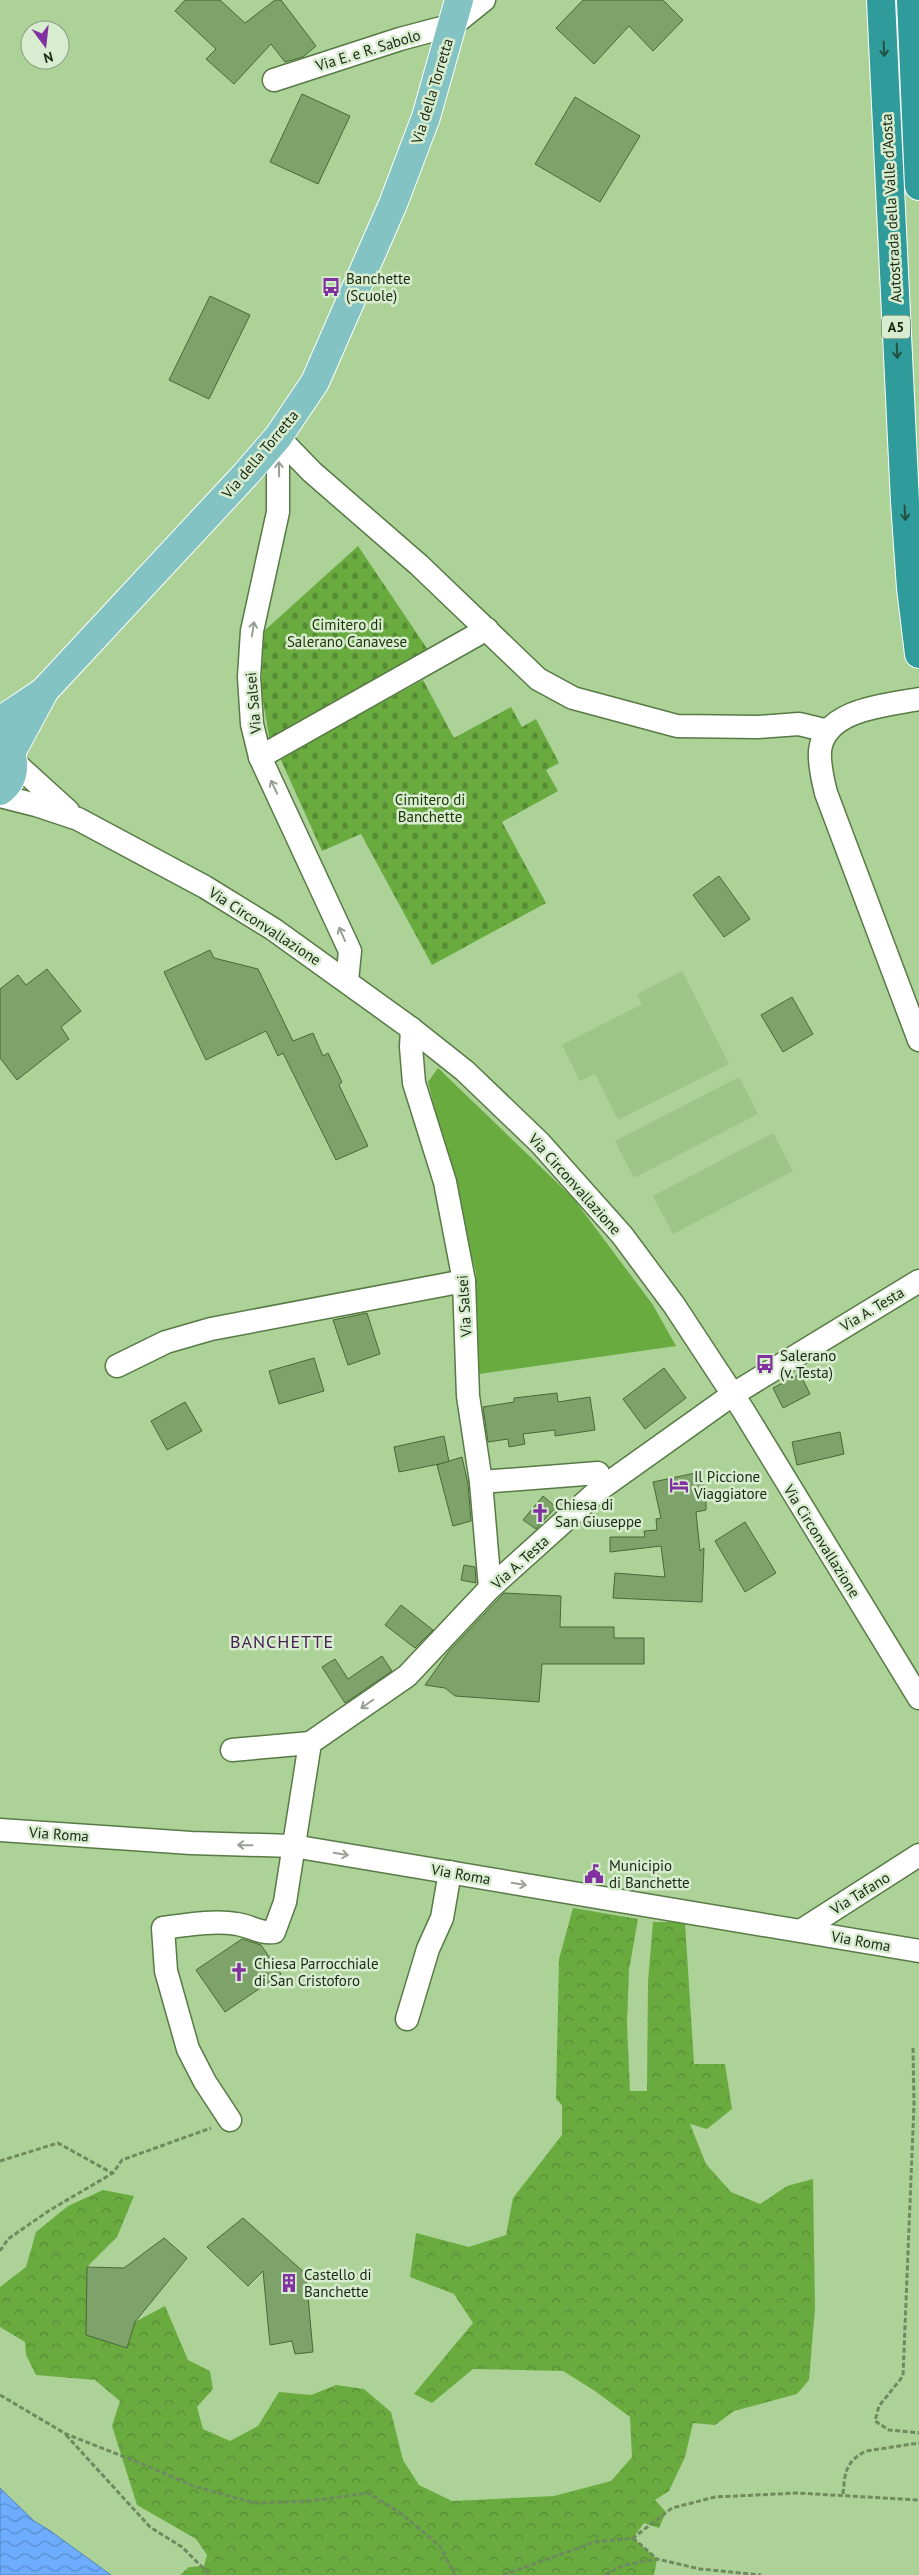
<svg xmlns="http://www.w3.org/2000/svg" width="919" height="2575" font-family="'PT Sans',sans-serif">
<style>
.built{fill:#9dc587}
.forest{fill:url(#forest-crowns)}
.cemetery{fill:url(#cemetery-stones)}
.park{fill:#6aab40}
.water{fill:url(#water-waves);stroke:#5485b7}
.building{fill:#7da26a;stroke:#486934}
.lines{fill:none;stroke-linecap:round;stroke-linejoin:round}
.minor-casing{stroke:#587a45;stroke-width:25}
.major-casing{stroke:#fff;stroke-width:30}
.highway-casing{stroke:#fff;stroke-width:30}
.path{stroke:#6e8a5f;stroke-width:3;stroke-dasharray:5 2.5;stroke-linecap:butt}
.minor{stroke:#fff;stroke-width:22}
.major{stroke:#83c3c3;stroke-width:28}
.highway{stroke:#309b9b;stroke-width:28}
.oneway{stroke:#225142}
.oneway2{stroke:#989f94}
.labels{text-anchor:middle;dominant-baseline:central;stroke-width:5;stroke-linejoin:round;paint-order:stroke}
.shield{fill:#d8eccf;stroke:#53644b;stroke-width:1}
.shield-label{font-size:14px;font-weight:bold;fill:#1a2912}
.street-label{font-size:15px;fill:#1a2912;stroke:#d8eccf}
.poi-label{font-size:15px;fill:#1a2912;stroke:#d8eccf;text-anchor:start}
.park-label{font-size:15px;fill:#1a3505;stroke:#d8eccf}
.quarter-label{font-size:18px;letter-spacing:1px;fill:#472056;stroke:#d8eccf}
</style>
<defs>
<pattern id="forest-crowns" width="20" height="18" patternUnits="userSpaceOnUse" patternTransform="scale(1.25)"><rect width="20" height="18" fill="#6aab40"/><path d="M2 6a3 3 0 1 1 6 0M12 15a3 3 0 1 1 6 0" fill="none" stroke="#568b34"/></pattern>
<pattern id="cemetery-stones" width="16" height="16" patternUnits="userSpaceOnUse" patternTransform="scale(1.25)"><rect width="16" height="16" fill="#6aab40"/><path d="M2 7V4a2 2 0 0 1 4 0v3zM10 15v-3a2 2 0 0 1 4 0v3z" fill="#568b34"/></pattern>
<pattern id="water-waves" width="16" height="10" patternUnits="userSpaceOnUse" patternTransform="scale(1.25)"><rect width="16" height="10" fill="#6dacfe"/><path d="M0 5q4-4 8 0t8 0" fill="none" stroke="#598ccc"/></pattern>
</defs>
<rect width="100%" height="100%" fill="#acd298"/>
<g class="built">
<path d="M682,971L729,1064L618,1120L595,1074L580,1081L562,1045L642,1004L637,994Z"/>
<path d="M739,1077L758,1114L634,1178L615,1141Z"/>
<path d="M773,1133L793,1171L673,1234L653,1196Z"/>
</g>
<path class="forest" d="M573,1908L638,1919L629,1970L627,2024L630,2091H647L648,1982L653,1922H685L694,2064H725L732,2109L707,2129L690,2124L706,2164L731,2192L760,2204L787,2186L813,2179L815,2308L809,2380L797,2394L734,2411L715,2425L693,2423L685,2457L669,2491L655,2500L666,2512L659,2528L644,2523L633,2538L657,2559L654,2575H180L189,2567L204,2566L207,2555L196,2539L137,2505L112,2426L120,2401L95,2380L36,2375L26,2355L25,2342L0,2327V2287L26,2267L36,2232L68,2206L103,2190L134,2196L117,2237L87,2267L135,2322L165,2306L188,2360L210,2371L213,2389L197,2407L203,2429L230,2441L258,2426L279,2392L311,2395L336,2385L364,2389L391,2412L403,2460L419,2485L452,2501L554,2496L611,2481L632,2457L630,2417L595,2391L563,2371L473,2369L432,2403L414,2394L473,2323L454,2294L410,2277L416,2233L469,2247L506,2235L513,2198L562,2135V2105L556,2099L559,1959Z"/>
<g class="cemetery">
<path d="M358,546L428,650L270,742L261,689L264,631Z"/>
<path d="M423,680L454,738L511,707L522,727L536,719L559,763L546,770L558,791L502,822L546,903L432,965L361,834L322,851L280,758Z"/>
</g>
<path class="park" d="M438,1068L573,1198L653,1305L676,1346L479,1374L476,1274L428,1082Z"/>
<path class="water" d="M0,2488L34,2521L49,2530L111,2575H0Z"/>
<g class="building">
<path d="M185,0H220L245,23L275,0H281L316,46L303,57L285,62L271,44L234,84L206,59L216,49L175,11Z"/>
<path d="M583,0H663L683,20L653,51L629,26L594,64L556,28Z"/>
<path d="M302,94L350,116L318,184L270,162Z"/>
<path d="M575,97L640,136L600,202L535,164Z"/>
<path d="M210,296L250,315L209,399L169,380Z"/>
<path d="M719,876L750,919L724,937L693,895Z"/>
<path d="M210,950L214,958L258,969L293,1041L313,1033L323,1056L328,1053L342,1082L339,1085L368,1146L336,1160L283,1053L278,1056L266,1031L206,1060L164,972Z"/>
<path d="M47,969L81,1011L61,1027L69,1039L17,1080L0,1058V989L18,975L26,985Z"/>
<path d="M792,997L813,1034L783,1052L761,1015Z"/>
<path d="M367,1313L380,1354L348,1365L333,1320Z"/>
<path d="M314,1358L324,1391L279,1404L269,1371Z"/>
<path d="M664,1368L686,1398L645,1429L623,1399Z"/>
<path d="M800,1374L810,1394L783,1408L773,1388Z"/>
<path d="M557,1393L558,1402L590,1397L595,1430L555,1436V1430L523,1434L525,1444L509,1447L508,1439L488,1442L483,1407L514,1402V1398Z"/>
<path d="M185,1402L202,1431L167,1450L151,1421Z"/>
<path d="M840,1432L844,1454L797,1465L792,1442Z"/>
<path d="M444,1436L449,1462L399,1472L394,1447Z"/>
<path d="M462,1457L468,1484L471,1521L453,1526L437,1465Z"/>
<path d="M700,1472L706,1500V1510L696,1512L700,1551L704,1548L702,1602L613,1598L615,1573L665,1577L661,1546L610,1552V1537H645L644,1531L657,1530L656,1519L661,1518L653,1482Z"/>
<path d="M543,1496L556,1507L536,1529L523,1520Z"/>
<path d="M745,1522L776,1573L745,1592L715,1541Z"/>
<path d="M464,1565L475,1567L476,1583L461,1580Z"/>
<path d="M504,1593L561,1596L560,1627H614V1638H644V1664H542L539,1702L455,1696L445,1688L425,1685L449,1651Z"/>
<path d="M401,1605L433,1630L415,1648L385,1625Z"/>
<path d="M382,1656L392,1671L345,1703L322,1667L335,1659L348,1679Z"/>
<path d="M242,1939L261,1945L281,1974L225,2012L196,1970Z"/>
<path d="M243,2218L306,2274L313,2352L295,2354L292,2341L270,2345L263,2271L248,2286L207,2247Z"/>
<path d="M164,2238L187,2258L135,2322L127,2348L86,2335L87,2267L124,2268Z"/>
</g>
<g class="lines">
<g class="minor-casing">
<g id="minor">
<path d="M274,80L400,39L453,25L484,0"/>
<path d="M278,437L312,472L419,565L538,679L573,698L677,726L758,727L799,724L828,731"/>
<path d="M278,437V512L252,631L249,677L252,724L260,757L350,951L347,981"/>
<path d="M919,699C887,705 824,709 820,751C819,766 823,780 826,793L919,1040"/>
<path d="M260,757L487,629"/>
<path d="M13,761L68,811"/>
<path d="M0,796L36,805L78,819L205,887L273,929L412,1029L465,1071L540,1143L622,1235L674,1305L743,1410L919,1698"/>
<path d="M412,1029L411,1047L414,1083L445,1182L464,1281L468,1396L481,1482L490,1588"/>
<path d="M117,1366L166,1342L211,1329L464,1281"/>
<path d="M481,1482L598,1473L600,1489"/>
<path d="M232,1750L310,1743"/>
<path d="M0,1830L191,1843L293,1846L919,1951"/>
<path d="M802,1930L919,1855"/>
<path d="M407,2019L428,1949L442,1918L450,1872"/>
<path d="M230,2120L205,2082L188,2049L166,1971L163,1928C186,1925 214,1920 237,1924C251,1926 260,1934 274,1932L285,1902L310,1743L407,1676L490,1588L600,1489L732,1395L919,1281"/>
</g>
</g>
<g class="major-casing">
<g id="major">
<path d="M0,721L40,694"/>
<path d="M0,740C17,752 18,779 0,791"/>
<path d="M11,753L45,690L246,474L278,437L315,382L393,204L426,117L459,0"/>
</g>
</g>
<g class="highway-casing">
<g id="highway">
<path d="M881,0L905,502L911,588L919,654"/>
<path d="M911,0L919,186"/>
</g>
</g>
<g class="path">
<path d="M913,2048L914,2104L903,2376L879,2406L875,2421L889,2430L919,2433"/>
<path d="M0,2161L58,2143L112,2173"/>
<path d="M0,2251L8,2239L50,2210L113,2173L122,2160L211,2128"/>
<path d="M0,2395L66,2434L150,2467L193,2486L254,2503L310,2501L368,2493L399,2512L440,2546L455,2575"/>
<path d="M66,2435L150,2527L182,2547L210,2575"/>
<path d="M843,2494C845,2473 845,2462 866,2451L919,2443"/>
<path d="M633,2538L656,2558"/>
<path d="M503,2575L595,2542L633,2538L672,2508L715,2497L797,2493L919,2500"/>
<path d="M605,2575L624,2565L657,2559L700,2569L761,2575"/>
</g>
<use href="#minor" class="minor"/>
<use href="#major" class="major"/>
<use href="#highway" class="highway"/>
</g>
<defs><path id="oneway-shaft" d="M-6 0H5M1.5-3L5.5 0L1.5 3" fill="none" stroke-width="1.6" stroke-linecap="round" stroke-linejoin="round" transform="scale(1.25)"/></defs>
<g class="oneway">
<use href="#oneway-shaft" transform="translate(884 49) rotate(87)"/>
<use href="#oneway-shaft" transform="translate(897 351) rotate(87)"/>
<use href="#oneway-shaft" transform="translate(905 513) rotate(86)"/>
</g>
<g class="oneway2">
<use href="#oneway-shaft" transform="translate(279 469) rotate(-91)"/>
<use href="#oneway-shaft" transform="translate(253 629) rotate(-81)"/>
<use href="#oneway-shaft" transform="translate(274 787) rotate(-115)"/>
<use href="#oneway-shaft" transform="translate(342 934) rotate(-114)"/>
<use href="#oneway-shaft" transform="translate(367 1704) rotate(145)"/>
<use href="#oneway-shaft" transform="translate(245 1845) rotate(-179)"/>
<use href="#oneway-shaft" transform="translate(341 1854) rotate(10)"/>
<use href="#oneway-shaft" transform="translate(519 1884) rotate(10)"/>
</g>
<defs>
<g id="bus-bare" transform="scale(1.5)"><path d="M-5-6H5V4H4V6H2V4H-2V6H-4V4H-5ZM-3.5-4V0h7V-4ZM-3.5 1.2v1.5H-2V1.2ZM2 1.2v1.5H3.5V1.2Z" fill="#8231a1" stroke="#d8eccf" stroke-width="2.5" paint-order="stroke"/></g>
<g id="hotel-bare" transform="scale(1.5)"><path d="M-6-4.5h1.5V1H6V5H4.5V3h-9V5H-6ZM-4 0a1.8 1.8 0 1 1 3.6 0ZM.5 0V-2.5h3Q6-2.5 6 0Z" fill="#8231a1" stroke="#d8eccf" stroke-width="2.5" paint-order="stroke"/></g>
<g id="church-bare" transform="scale(1.5)"><path d="M-1.2-6h2.4v3.5h3.3v2.4h-3.3V6h-2.4V-.1h-3.3v-2.4h3.3Z" fill="#8231a1" stroke="#d8eccf" stroke-width="2.5" paint-order="stroke"/></g>
<g id="civic-bare" transform="scale(1.5)"><path d="M-.6-6.5H3V-4.5H.6V-3L4-1V1h2V6H-6V1h2V-1L-.6-3ZM-1.2 2.5V6h2.4V2.5Z" fill="#8231a1" stroke="#d8eccf" stroke-width="2.5" paint-order="stroke"/></g>
<g id="building-bare" transform="scale(1.5)"><path d="M-4-6H4V6H1V3H-1V6H-4ZM-2.5-4.3h1.7v1.8h-1.7ZM.8-4.3h1.7v1.8H.8ZM-2.5-1h1.7V.8h-1.7ZM.8-1h1.7V.8H.8Z" fill="#8231a1" stroke="#d8eccf" stroke-width="2.5" paint-order="stroke"/></g>
</defs>
<g fill-rule="evenodd">
<use href="#bus-bare" x="331" y="287"/>
<use href="#bus-bare" x="765" y="1364"/>
<use href="#hotel-bare" x="679" y="1485"/>
<use href="#church-bare" x="540" y="1513"/>
<use href="#civic-bare" x="594" y="1874"/>
<use href="#church-bare" x="239" y="1972"/>
<use href="#building-bare" x="289" y="2283"/>
</g>
<g class="labels">
<rect class="shield" x="882" y="315.5" width="28" height="23" rx="4"/>
<g class="shield-label">
<text x="896" y="327">A5</text>
</g>
<g class="street-label">
<text transform="translate(368 50) rotate(-17)">Via E. e R. Sabolo</text>
<text transform="translate(432 91) rotate(-73)">Via della Torretta</text>
<text transform="translate(891 208) rotate(-93)">Autostrada della Valle d'Aosta</text>
<text transform="translate(260 454) rotate(-50)">Via della Torretta</text>
<text transform="translate(253 703) rotate(-95)">Via Salsei</text>
<text transform="translate(265 926) rotate(33)">Via Circonvallazione</text>
<text transform="translate(575 1184) rotate(48)">Via Circonvallazione</text>
<text transform="translate(464 1306) rotate(-94)">Via Salsei</text>
<text transform="translate(872 1309) rotate(-31)">Via A. Testa</text>
<text transform="translate(822 1541) rotate(58)">Via Circonvallazione</text>
<text transform="translate(520 1562) rotate(-42)">Via A. Testa</text>
<text transform="translate(59 1834) rotate(4)">Via Roma</text>
<text transform="translate(461 1874) rotate(10)">Via Roma</text>
<text transform="translate(860 1893) rotate(-32)">Via Tafano</text>
<text transform="translate(861 1941) rotate(10)">Via Roma</text>
</g>
<g class="poi-label">
<text x="346" y="278">Banchette<tspan x="346" dy="17">(Scuole)</tspan></text>
<text x="780" y="1355">Salerano<tspan x="780" dy="17">(v. Testa)</tspan></text>
<text x="694" y="1476">Il Piccione<tspan x="694" dy="17">Viaggiatore</tspan></text>
<text x="555" y="1504">Chiesa di<tspan x="555" dy="17">San Giuseppe</tspan></text>
<text x="609" y="1865">Municipio<tspan x="609" dy="17">di Banchette</tspan></text>
<text x="254" y="1963">Chiesa Parrocchiale<tspan x="254" dy="17">di San Cristoforo</tspan></text>
<text x="304" y="2274">Castello di<tspan x="304" dy="17">Banchette</tspan></text>
</g>
<g class="park-label">
<text x="347" y="624">Cimitero di<tspan x="347" dy="17">Salerano Canavese</tspan></text>
<text x="430" y="799">Cimitero di<tspan x="430" dy="17">Banchette</tspan></text>
</g>
<g class="quarter-label">
<text x="282" y="1641">BANCHETTE</text>
</g>
</g>
<g transform="translate(45 45) rotate(165)"><circle r="24" fill="#d8eccf" stroke="#8c9e83"/>
<path d="M0-4L9 19L0 12L-9 19Z" fill="#8231a1"/>
<text y="-8" font-size="14" font-weight="bold" text-anchor="middle" fill="#1a2912">N</text>
</g>
</svg>
